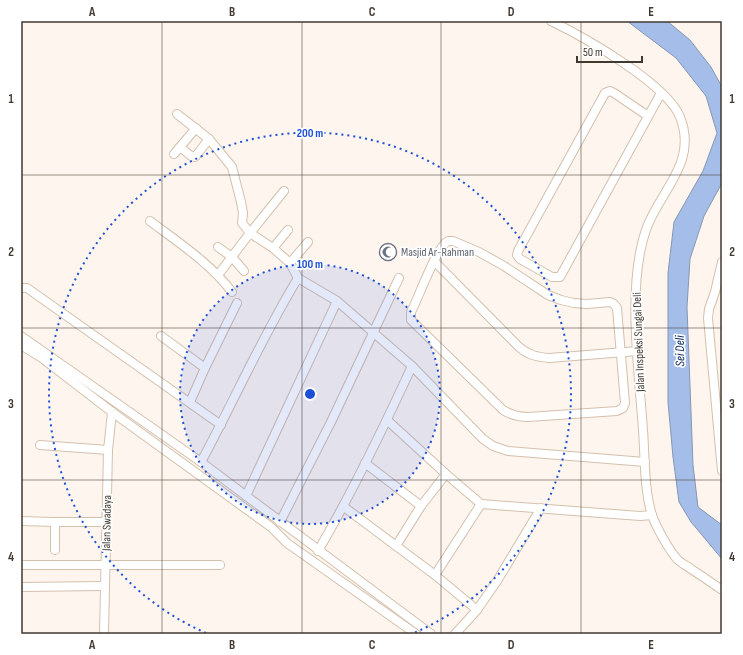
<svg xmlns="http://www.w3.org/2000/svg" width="743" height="655" font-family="'Sofia Sans Condensed',sans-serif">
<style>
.water{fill:#a4bee9;stroke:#8696b2}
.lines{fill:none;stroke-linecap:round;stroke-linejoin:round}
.street-casing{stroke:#d4c0ad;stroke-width:10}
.street{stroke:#fff;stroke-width:8}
.grid{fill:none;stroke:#413931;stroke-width:1;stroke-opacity:0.55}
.ring{fill:none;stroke:#1d4ed8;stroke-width:2;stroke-dasharray:2 4}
.labels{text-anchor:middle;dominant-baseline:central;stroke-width:3.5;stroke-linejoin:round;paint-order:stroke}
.worship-label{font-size:12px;fill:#5b616d;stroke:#fff;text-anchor:start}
.street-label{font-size:12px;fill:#413931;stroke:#fff}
.water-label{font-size:13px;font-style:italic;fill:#113063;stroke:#fff}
.centre{fill:#1d4ed8;stroke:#fff;stroke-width:2}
.ring-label{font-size:12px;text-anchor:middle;font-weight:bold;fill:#1d4ed8;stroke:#fff;stroke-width:3.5;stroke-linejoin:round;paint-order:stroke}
.neatline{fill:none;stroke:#413931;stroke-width:1.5}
.grid-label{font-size:13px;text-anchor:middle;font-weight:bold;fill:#413931}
</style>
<rect width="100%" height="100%" fill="#fef6ee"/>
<path class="water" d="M627,21H667L690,40L711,67L722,87V183L704,216L690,259L687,307L693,465L698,507L722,525V559L691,522L679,502L673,457L668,402V273L674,222L703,171L717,133L706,96L676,58Z"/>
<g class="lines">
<g class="street-casing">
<g id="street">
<path d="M551,21C584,37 667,84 680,117C698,162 661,190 647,227C626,284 639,370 643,430C645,456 644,490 652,515C656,527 669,550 677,559C681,563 687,566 691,569C702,576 712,583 722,590"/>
<path d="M177,114L209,139L232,167L241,202L243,213L242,223L250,233L273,248L290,263L298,278L337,301L412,366L483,439L493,446L508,451L645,462"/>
<path d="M648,116L614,93L610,91L605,93L518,251L517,255L520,259L552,277H560L661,93"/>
<path d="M180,147L191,156L195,157L209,139"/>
<path d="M174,154L196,128"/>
<path d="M150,221C179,243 210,263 232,292"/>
<path d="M448,241H453L479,252L504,266L548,295L561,300L574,303L587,304L610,302L614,304L617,308L625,403L623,408L617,411L528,417C518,417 511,415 503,410L411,320V312C418,299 437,246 448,241Z"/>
<path d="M218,247L232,257L244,271"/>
<path d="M273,248L288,230"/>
<path d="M434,261L519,347C528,355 537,357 549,358L638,351"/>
<path d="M722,262L715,292L709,309L708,318L722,471"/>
<path d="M290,263L308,242"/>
<path d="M218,275L250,233L284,191"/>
<path d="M21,288H27L221,425"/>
<path d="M21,336L201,462L431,634"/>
<path d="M161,336L205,368L190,402"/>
<path d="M21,345L42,358L112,412L271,527L287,543L416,634"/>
<path d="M205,368L237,303"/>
<path d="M387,420L446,474L481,504L640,516L652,515"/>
<path d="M40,445L108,450"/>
<path d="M201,462C234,401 262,337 298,278"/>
<path d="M365,463L421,506L446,474"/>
<path d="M246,496L337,301"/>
<path d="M344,507L435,575L477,610"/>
<path d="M21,521L55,522H107"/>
<path d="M280,522L331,422L399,278"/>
<path d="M396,546L421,506"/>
<path d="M55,550V522"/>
<path d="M318,551C353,491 383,429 412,366"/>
<path d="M21,565H220"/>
<path d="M435,575L481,504"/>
<path d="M21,587L104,586"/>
<path d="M104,634L108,450L112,412"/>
<path d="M455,634L477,610L497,581L541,508"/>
</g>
</g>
<use href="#street" class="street"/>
</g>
<path class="grid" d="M162,21V634M302,21V634M441,21V634M581,21V634M21,175H722M21,328H722M21,480H722"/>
<circle cx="310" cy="394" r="130" fill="#1d4ed8" fill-opacity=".12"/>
<g class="ring">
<circle cx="310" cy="394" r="130"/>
<path d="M206 633A261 261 0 1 1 414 633"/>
</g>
<defs>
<g id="mosque-ring" transform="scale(0.9)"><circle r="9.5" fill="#fff" stroke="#6b7280" stroke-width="1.5"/><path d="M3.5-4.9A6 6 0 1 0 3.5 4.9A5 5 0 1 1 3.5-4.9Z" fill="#6b7280"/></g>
</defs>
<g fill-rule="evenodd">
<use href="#mosque-ring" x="388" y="252"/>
</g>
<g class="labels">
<g class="worship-label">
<text x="401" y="252">Masjid Ar-Rahman</text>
</g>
<g class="street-label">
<text transform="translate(639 342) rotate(-92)">Jalan Inspeksi Sungai Deli</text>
<text transform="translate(107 523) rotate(-89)">Jalan Swadaya</text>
</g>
<g class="water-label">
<text transform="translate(680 351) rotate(-91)">Sei Deli</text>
</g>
</g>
<circle cx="310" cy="394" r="6" class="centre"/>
<g class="ring-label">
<text x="310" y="137">200 m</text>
<text x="310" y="268">100 m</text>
</g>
<rect width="743" height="655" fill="none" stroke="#ffffff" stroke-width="44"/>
<path d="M577 56v6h65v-6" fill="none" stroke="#413931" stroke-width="2"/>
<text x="583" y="56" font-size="12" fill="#413931" stroke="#ffffff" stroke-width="3" paint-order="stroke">50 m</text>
<rect x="22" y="22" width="699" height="611" class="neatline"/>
<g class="grid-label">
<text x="92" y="16">A</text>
<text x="232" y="16">B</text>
<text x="372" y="16">C</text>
<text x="511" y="16">D</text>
<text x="651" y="16">E</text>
<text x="11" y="103">1</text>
<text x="732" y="103">1</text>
<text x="11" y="256">2</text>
<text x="732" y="256">2</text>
<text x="11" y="408">3</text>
<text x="732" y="408">3</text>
<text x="11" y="561">4</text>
<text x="732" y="561">4</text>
<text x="92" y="649">A</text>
<text x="232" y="649">B</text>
<text x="372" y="649">C</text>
<text x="511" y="649">D</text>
<text x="651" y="649">E</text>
</g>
</svg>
